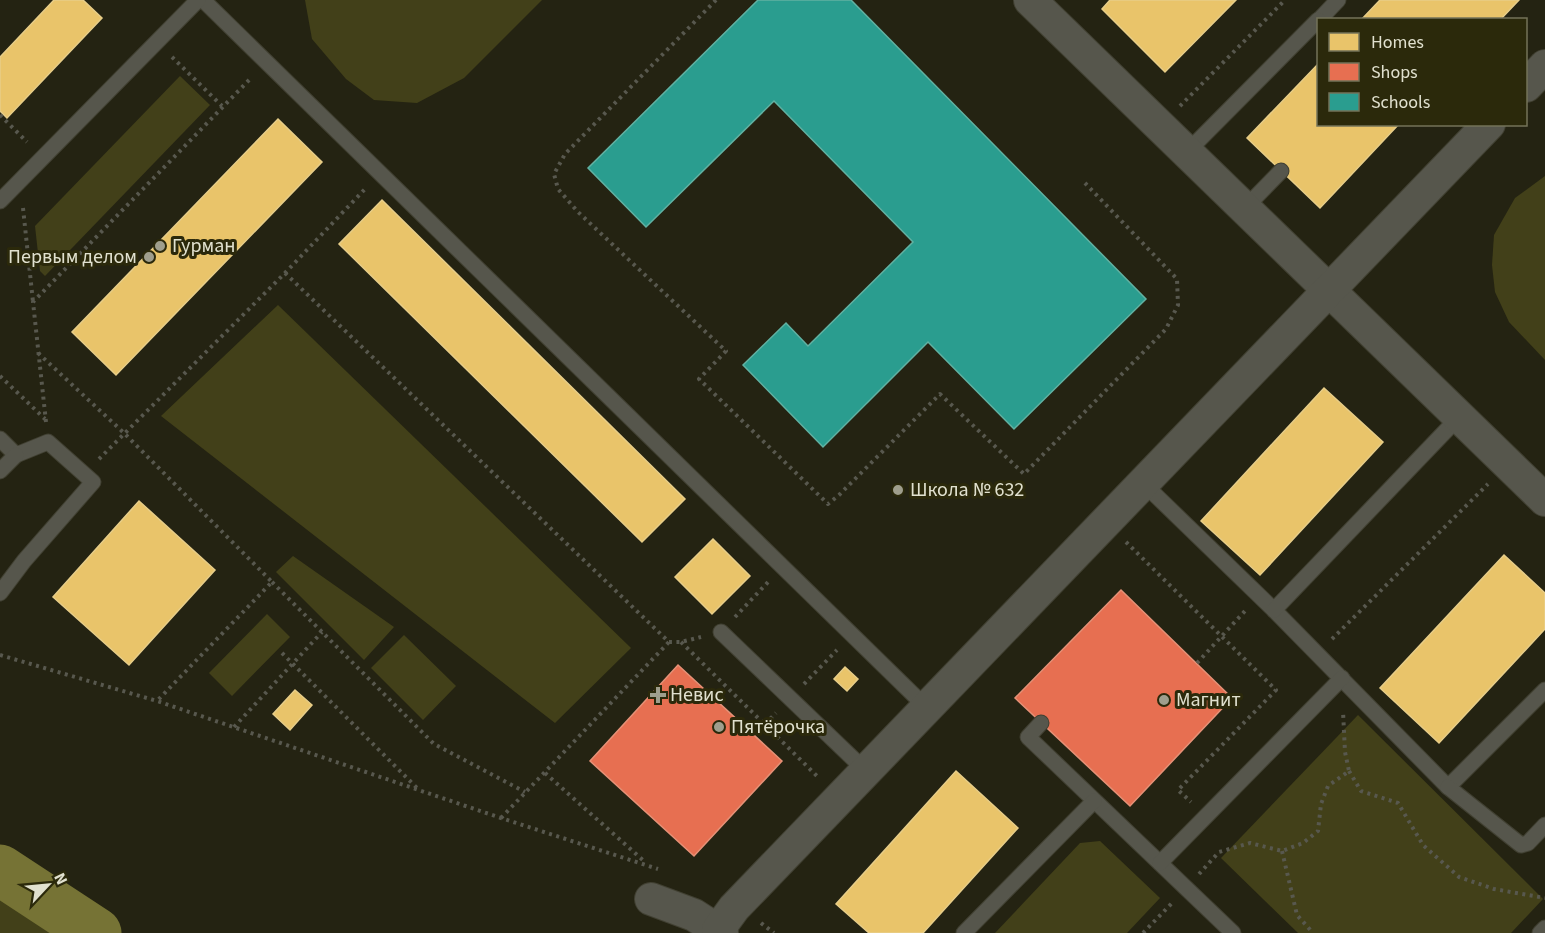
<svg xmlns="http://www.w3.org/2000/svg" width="1545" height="933" font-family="'Source Sans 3',sans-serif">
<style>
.green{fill:#424019}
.homes{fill:#e9c46a;stroke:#e7cd88;stroke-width:1.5}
.shops{fill:#e76f51;stroke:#e59177;stroke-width:1.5}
.schools{fill:#2a9d8f;stroke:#61b1a2;stroke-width:1.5}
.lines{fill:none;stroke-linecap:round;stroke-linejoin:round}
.river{stroke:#767335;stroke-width:51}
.lane-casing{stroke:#414032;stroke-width:17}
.street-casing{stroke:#414032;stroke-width:34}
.path{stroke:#58584e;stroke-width:4;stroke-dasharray:3 4.5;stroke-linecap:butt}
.lane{stroke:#56564c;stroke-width:15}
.street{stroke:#56564c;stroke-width:32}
.poi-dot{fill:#9f9e8d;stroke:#2b290b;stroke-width:2}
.labels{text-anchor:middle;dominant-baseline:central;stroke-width:6;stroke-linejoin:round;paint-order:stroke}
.poi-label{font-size:20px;fill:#e1e1cf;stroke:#2b290b;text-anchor:start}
</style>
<rect width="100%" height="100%" fill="#242312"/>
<g class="green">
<path d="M305,0H542L464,78L417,103L374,100L346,79L312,39Z"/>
<path d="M180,76L210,105L45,276L40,271L35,226Z"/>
<path d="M1545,176V360L1509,322L1495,292L1492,265L1494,235L1515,198Z"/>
<path d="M278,305L631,648L555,723L161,416Z"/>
<path d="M293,556L394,627L364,660L276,572Z"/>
<path d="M267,614L290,637L232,696L209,673Z"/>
<path d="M404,635L456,686L423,720L371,668Z"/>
<path d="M1358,715L1543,899L1511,933H1298L1221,858Z"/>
<path d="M1100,841L1160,898L1127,933H995L1080,843Z"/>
<path d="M0,884L80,933H0Z"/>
</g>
<g class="homes">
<path d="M54,0H83L102,18L7,118L0,111V57Z"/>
<path d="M1110,0H1236L1165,72L1102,9Z"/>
<path d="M1380,0H1519L1500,20H1361Z"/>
<path d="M1318,64V124H1399L1320,208L1247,138Z"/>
<path d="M278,119L322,162L116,375L72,332Z"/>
<path d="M382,200L685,499L642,542L339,244Z"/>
<path d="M1324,388L1383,442L1260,575L1201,521Z"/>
<path d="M139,501L215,570L129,665L53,597Z"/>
<path d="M713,539L750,576L712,614L675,577Z"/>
<path d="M1504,555L1545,593V629L1439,743L1380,688Z"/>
<path d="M845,667L858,679L847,691L834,679Z"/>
<path d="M295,690L312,705L290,730L273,714Z"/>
<path d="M956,771L1018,828L923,933H869L836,904Z"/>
</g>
<g class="shops">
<path d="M1121,590L1232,698L1130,806L1015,698Z"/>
<path d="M678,665L782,761L694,856L590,761Z"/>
</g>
<path class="schools" d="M758,0H851L1146,299L1014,429L928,342L823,447L743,365L786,323L808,346L913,242L774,101L646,227L588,168Z"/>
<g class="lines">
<path class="river" d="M0,870L96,933"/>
<g class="lane-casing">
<g id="lane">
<path d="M203,0L927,708"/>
<path d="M1319,20L1338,0"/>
<path d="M1186,153L1318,20"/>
<path d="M0,201L198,0"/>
<path d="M1244,209L1281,171"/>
<path d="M0,439L16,455L48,442L93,482L24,561L0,593"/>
<path d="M0,471L16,455"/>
<path d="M1143,483L1274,610L1448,787L1545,690"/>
<path d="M1274,610L1459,417"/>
<path d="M721,632L866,771"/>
<path d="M1041,723L1028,737L1233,933"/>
<path d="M1448,787L1521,845L1528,843L1545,825"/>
<path d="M1160,863L1342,678"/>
<path d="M964,933L1094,801"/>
<path d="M1540,933L1545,928"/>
</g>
</g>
<g class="street-casing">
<g id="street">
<path d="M1030,0L1545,500"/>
<path d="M1526,86L1545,66"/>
<path d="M651,899L694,915L722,933"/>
<path d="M718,930L734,908L1489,124"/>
</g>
</g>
<g class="path">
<path d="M716,0L565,154L554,174L558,189L578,212L726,351L699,379L828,504L839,495L940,394L1024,474L1166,329L1178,305L1177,279L1085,183"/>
<path d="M172,57L222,106"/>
<path d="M1180,106L1285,0"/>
<path d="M0,115L27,142"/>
<path d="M23,208L33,302"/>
<path d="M285,273L669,642H681L701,637"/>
<path d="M38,353L124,433L272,582L157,701"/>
<path d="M0,376L45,419"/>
<path d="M46,422L33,302L251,78"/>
<path d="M99,459L285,273L365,189"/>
<path d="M1126,542L1276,690L1178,790L1191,802"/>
<path d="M272,582L434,744L525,792"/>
<path d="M735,617L769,581"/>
<path d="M1332,639L1488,484"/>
<path d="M681,642L819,778"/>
<path d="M282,653L417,788"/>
<path d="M0,655L157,701L501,818L658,869"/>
<path d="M1197,663L1245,611"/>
<path d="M804,684L837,650"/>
<path d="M765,724L776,713"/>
<path d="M234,727L322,632"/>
<path d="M1349,771L1361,791L1398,803L1423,845L1459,877L1494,889L1545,898"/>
<path d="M545,773L645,862"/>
<path d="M501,818L669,642"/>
<path d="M1282,851L1297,915L1313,933"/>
<path d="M1199,874L1219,852L1250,843L1282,851L1303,843L1318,831L1321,804L1328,786L1349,771L1345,752L1343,711"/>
<path d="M761,923L774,933"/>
<path d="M1143,933L1172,903"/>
</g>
<use href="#lane" class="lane"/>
<use href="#street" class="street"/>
</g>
<g class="poi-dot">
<circle cx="160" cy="246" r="6"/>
<circle cx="149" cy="257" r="6"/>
<circle cx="898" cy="490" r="6"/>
<path d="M655 686h6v6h6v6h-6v6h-6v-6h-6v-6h6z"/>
<circle cx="1164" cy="700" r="6"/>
<circle cx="719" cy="727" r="6"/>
</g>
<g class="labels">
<g class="poi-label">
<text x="172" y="246">Гурман</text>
<text x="137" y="257" text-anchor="end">Первым делом</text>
<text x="910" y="490">Школа № 632</text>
<text x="670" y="695">Невис</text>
<text x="1176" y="700">Магнит</text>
<text x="731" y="727">Пятёрочка</text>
</g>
</g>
<rect x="1317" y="18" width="210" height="108" fill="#2b290b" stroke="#747359" stroke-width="1.5"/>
<rect x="1329" y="33" width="30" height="18" fill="#e9c46a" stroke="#747359" stroke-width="1.5"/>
<text x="1371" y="48" font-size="18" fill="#e1e1cf">Homes</text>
<rect x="1329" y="63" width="30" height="18" fill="#e76f51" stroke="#747359" stroke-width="1.5"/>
<text x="1371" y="78" font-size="18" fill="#e1e1cf">Shops</text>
<rect x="1329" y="93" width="30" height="18" fill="#2a9d8f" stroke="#747359" stroke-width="1.5"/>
<text x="1371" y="108" font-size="18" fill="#e1e1cf">Schools</text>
<g transform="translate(48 885) rotate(64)" stroke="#2b290b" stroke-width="4.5" paint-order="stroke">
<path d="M0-4.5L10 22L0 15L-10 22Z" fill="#e1e1cf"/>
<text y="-9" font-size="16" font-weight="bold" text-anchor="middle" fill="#e1e1cf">N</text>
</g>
</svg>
